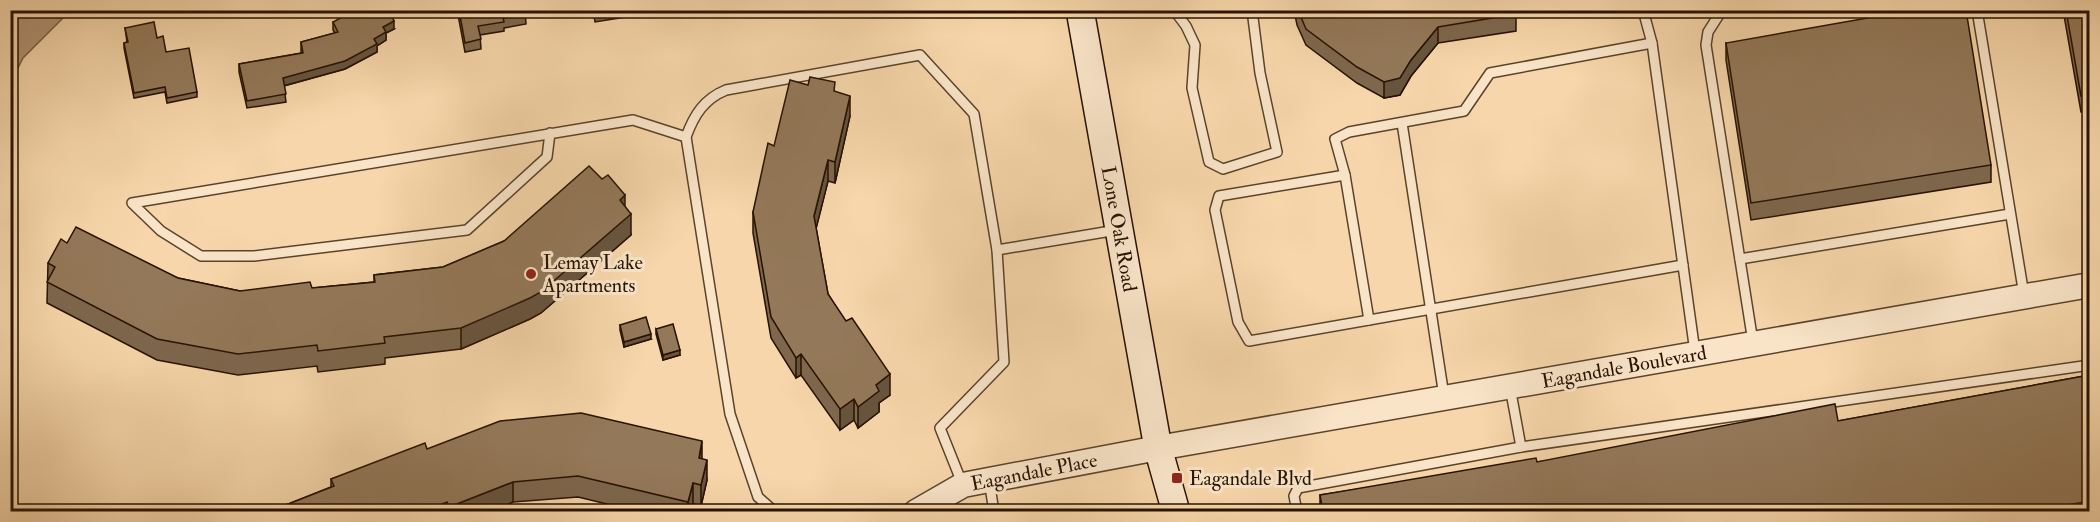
<svg xmlns="http://www.w3.org/2000/svg" width="2100" height="522" font-family="'IM FELL Double Pica',serif">
<style>
.water{fill:#b09371;stroke:#795f44;stroke-width:1.5}
.lines{fill:none;stroke-linecap:round;stroke-linejoin:round}
.service-casing{stroke:#5b432b;stroke-width:12}
.tertiary-casing{stroke:#5b432b;stroke-width:27}
.secondary-casing{stroke:#271201;stroke-width:30}
.service{stroke:#f9e4c8;stroke-width:9}
.tertiary{stroke:#f9e4c8;stroke-width:24}
.secondary{stroke:#f9e4c8;stroke-width:27}
.wall{fill:#7e674d;stroke:#271201;stroke-width:1.5}
.shaded-wall{fill:#67543e;stroke:#271201;stroke-width:1.5}
.building{fill:#937859;stroke:#271201;stroke-width:1.5}
.poi-dot{fill:#8f2418;stroke:#f9e4c8;stroke-width:2}
.labels{text-anchor:middle;dominant-baseline:central;stroke-width:6;stroke-linejoin:round;paint-order:stroke}
.street-label{font-size:20px;fill:#271201;stroke:#f9e4c8}
.poi-label{font-size:20px;fill:#271201;stroke:#f9e4c8;text-anchor:start}
</style>
<rect width="100%" height="100%" fill="#f6d6aa"/>
<filter id="stains"><feTurbulence type="fractalNoise" baseFrequency=".00333" numOctaves="4"/><feColorMatrix values="0 0 0 0 .2 0 0 0 0 .09 0 0 0 0 .02 0 0 0 .5 -.17"/></filter>
<radialGradient id="worn" r=".72"><stop offset=".6" stop-color="#630" stop-opacity="0"/><stop offset="1" stop-color="#630" stop-opacity=".3"/></radialGradient>
<path class="water" d="M11,10L70,11L23,58L11,82Z"/>
<g class="lines">
<g class="service-casing">
<g id="service">
<path d="M1174,10L1186,26L1195,45L1192,88L1209,162L1223,169L1277,152L1260,73L1252,10"/>
<path d="M1643,10L1652,43L1695,352"/>
<path d="M1722,10L1708,32L1706,45L1753,342"/>
<path d="M1977,10L2024,295"/>
<path d="M1402,123L1444,396"/>
<path d="M550,133L547,157L467,230L254,256H201L161,231L132,203L633,120L686,137"/>
<path d="M1345,175L1219,196L1215,210L1238,322L1249,341L1683,265"/>
<path d="M997,250L1117,230"/>
<path d="M1740,259L2010,214"/>
<path d="M1369,320L1345,175L1335,139L1349,132L1464,111L1490,73L1652,43"/>
<path d="M1510,387L1521,447"/>
<path d="M989,480L994,512"/>
<path d="M775,512L758,497L730,414L686,137C694,115 704,99 726,90L920,55L974,114L997,250L1004,362L940,428L962,483"/>
<path d="M1297,512L1294,496L1298,488L1521,447L2090,365"/>
</g>
</g>
<g class="tertiary-casing">
<path id="tertiary" d="M916,512L963,485L989,480L1158,448L2090,285"/>
</g>
<g class="secondary-casing">
<path id="secondary" d="M1080,10L1158,448L1176,512"/>
</g>
<use href="#service" class="service"/>
<use href="#tertiary" class="tertiary"/>
<use href="#secondary" class="secondary"/>
</g>
<g class="wall">
<path d="M458,10H525L526,24L504,28V31L480,35L481,49L465,52L458,15Z"/>
<path d="M593,10H671L595,22Z"/>
<path d="M1294,10H1516V31L1438,43L1411,76L1400,95L1384,98L1357,83L1306,45L1297,25Z"/>
<path d="M2063,10H2090V111L2081,112Z"/>
<path d="M333,22L394,29L386,33V40L377,46V52L345,69L284,86L286,102L247,108L239,72V64L301,53V42L335,33L333,30Z"/>
<path d="M125,28L157,38L166,52L197,92V97L167,103L165,92L134,98L124,48V43L127,42Z"/>
<path d="M1726,43L1991,165V182L1751,220L1726,60Z"/>
<path d="M835,92L850,116L835,183L828,181L816,228L828,294L890,395L879,403V412L858,428L854,420L840,430L801,375L796,378L771,338L753,233V212L774,146Z"/>
<path d="M625,207L631,235L541,313L530,319L461,349L385,358V364L318,372L317,366L238,375L157,360L47,303L48,263L67,243L178,278L240,291L312,288L374,282V275L443,267L504,241Z"/>
<path d="M620,325L651,339L624,347L620,330Z"/>
<path d="M656,329L680,355L663,360L656,334Z"/>
<path d="M2090,375V512H1320V495L1537,462L1838,421Z"/>
<path d="M427,449L702,459L707,480L701,506L693,504L691,512H640L578,497L513,502L490,512H268L331,487V479Z"/>
</g>
<g class="shaded-wall">
<path d="M394,21V29L386,33V40L377,46V52L345,69L283,86V78L374,39L383,27Z"/>
<path d="M1438,27V43L1411,76L1400,95L1384,98V82L1411,60Z"/>
<path d="M850,96V116L835,183V162Z"/>
<path d="M828,160V181L814,237V216Z"/>
<path d="M625,195V216L620,200Z"/>
<path d="M631,214V235L541,313L530,319L461,349V328Z"/>
<path d="M651,334V339L624,347V342Z"/>
<path d="M680,350V355L663,360V355Z"/>
<path d="M801,354V375L796,378V358Z"/>
<path d="M890,374V395L879,403V412L858,428V407L876,385Z"/>
<path d="M854,399V420L840,430V409Z"/>
<path d="M702,441V462L699,458Z"/>
<path d="M707,460V480L701,506V485Z"/>
<path d="M513,482V502L490,512H449V507Z"/>
<path d="M693,483V504L691,512H688V502Z"/>
<path d="M447,502V512H422Z"/>
</g>
<g class="building">
<path d="M355,10H389L394,21L383,27L386,32L374,39L377,44L345,61L283,78L286,94L247,101L239,64L303,53L301,42L338,32L333,22Z"/>
<path d="M459,10H525L526,15L503,18L504,22L478,26L481,39L465,43Z"/>
<path d="M594,10H638L595,17Z"/>
<path d="M1298,10H1516V14L1438,27L1411,60L1400,78L1384,82L1357,67L1306,29Z"/>
<path d="M1913,10H1966L1991,165L1751,203L1726,43Z"/>
<path d="M2066,10H2090V94L2081,96Z"/>
<path d="M154,22L157,38L163,36L166,52L189,48L197,92L167,98L165,87L134,93L124,43L128,42L125,28Z"/>
<path d="M810,77L835,82L834,91L850,96L835,162L828,160L814,216L828,294L846,321L852,318L890,374L876,385L879,391L858,407L854,399L840,409L801,354L796,358L771,317L753,212L768,143L774,146L790,80L808,85Z"/>
<path d="M589,166L602,179L608,175L625,195L620,200L631,214L541,292L530,298L461,328L384,337L385,343L318,351L317,345L238,354L157,339L47,282L55,267L48,263L61,239L67,243L76,227L178,278L240,291L310,282L312,288L375,282L374,275L443,267L504,241Z"/>
<path d="M646,317L651,334L624,342L620,325Z"/>
<path d="M673,324L680,350L663,355L656,329Z"/>
<path d="M2090,375V501L2028,512H1323L1320,495L1536,458L1537,462L1835,404L1838,421Z"/>
<path d="M581,413L702,441L699,458L707,460L701,485L693,483L688,502L578,476L513,482L449,507L447,502L422,512H268L334,486L331,479L425,443L427,449L500,421Z"/>
</g>
<g class="poi-dot">
<circle cx="531" cy="274" r="6"/>
<rect x="1171" y="472" width="12" height="12" rx="3"/>
</g>
<g class="labels">
<g class="street-label">
<text transform="translate(1119 229) rotate(80)">Lone Oak Road</text>
<text transform="translate(1624 367) rotate(-10)">Eagandale Boulevard</text>
<text transform="translate(1034 472) rotate(-11)">Eagandale Place</text>
</g>
<g class="poi-label">
<text x="543" y="262">Lemay Lake<tspan x="543" dy="23">Apartments</tspan></text>
<text x="1189" y="478">Eagandale Blvd</text>
</g>
</g>
<rect width="2100" height="522" fill="none" stroke="#f6d6aa" stroke-width="36"/>
<rect x="12" y="12" width="2076" height="498" fill="none" stroke="#271201" stroke-width="3"/>
<rect x="18" y="18" width="2064" height="486" fill="none" stroke="#271201" stroke-width="1.5"/>
<rect width="100%" height="100%" filter="url(#stains)"/>
<rect width="100%" height="100%" fill="url(#worn)"/>
</svg>
